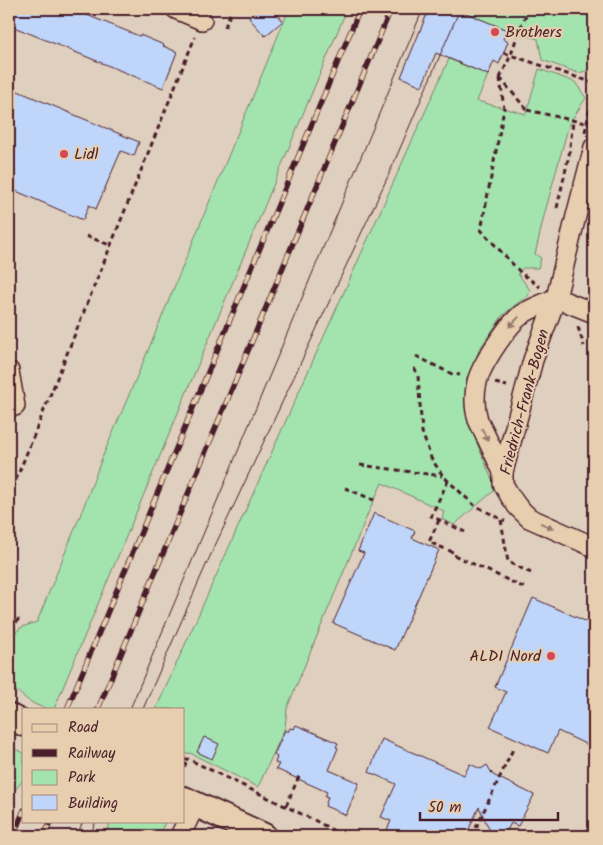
<svg xmlns="http://www.w3.org/2000/svg" width="603" height="845" font-family="Kalam,sans-serif">
<style>
.green{fill:#a3e4ae;stroke:#76826c}
.building{fill:#bfd5fa;stroke:#4a1f2b}
.lines{fill:none;stroke-linecap:round;stroke-linejoin:round}
.minor-casing{stroke:#4a1f2b;stroke-width:22}
.major-casing{stroke:#4a1f2b;stroke-width:28}
.path{stroke:#4a1f2b;stroke-width:3;stroke-dasharray:5 4;stroke-linecap:butt}
.minor{stroke:#e7ceaf;stroke-width:19}
.major{stroke:#e7ceaf;stroke-width:24}
.tram{stroke:#4a1f2b;stroke-width:1}
.rail-casing{stroke:#4a1f2b;stroke-width:5.5}
.rail{stroke:#e7ceaf;stroke-width:4;stroke-dasharray:11;stroke-linecap:butt}
.path-bridge{stroke:#4a1f2b;stroke-width:3;stroke-dasharray:5 4;stroke-linecap:butt}
.oneway{fill:#98766d}
.poi-dot{fill:#d1495b;stroke:#e7ceaf;stroke-width:2}
.labels{text-anchor:middle;dominant-baseline:central;stroke-width:4;stroke-linejoin:round;paint-order:stroke}
.poi-label{font-size:16px;fill:#4a1f2b;stroke:#e7ceaf;text-anchor:start}
.street-label{font-size:16px;fill:#4a1f2b;stroke:#e7ceaf}
</style>
<rect width="100%" height="100%" fill="#dfcfbe"/>
<filter id="ink" filterUnits="userSpaceOnUse"><feTurbulence type="fractalNoise" baseFrequency=".02" numOctaves="2"/><feDisplacementMap in="SourceGraphic" scale="10" xChannelSelector="R" yChannelSelector="G"/><feConvolveMatrix kernelMatrix="1 2 1 2 8 2 1 2 1" color-interpolation-filters="sRGB"/></filter>
<g filter="url(#ink)">
<g class="green">
<path d="M289,9H347L54,709C36,709 21,696 9,683C9,669 6,639 19,629C23,626 32,624 37,622L82,511L102,458L147,353Z"/>
<path d="M469,9H594V69L578,73L542,60L538,39L507,30L468,14Z"/>
<path d="M449,59L488,75L477,101L526,114L539,69L575,82L586,98L569,124L545,212L535,254L541,258L538,268H523L518,274L530,290L528,296L515,305L503,315L479,350L468,383L469,424L496,489L454,525L442,519L444,511L382,483L369,511L287,708L285,728L258,787L190,753L184,754V709H156Z"/>
<path d="M9,747L24,753V779L14,791L9,805Z"/>
<path d="M111,821H165L163,827L155,836H105Z"/>
</g>
<g class="building">
<path d="M9,9H72L139,36L140,35L164,45L163,46L177,52L163,88L9,25Z"/>
<path d="M260,9H273L283,21L265,36L249,18Z"/>
<path d="M429,9H456L507,30L503,39L508,42L499,64L494,61L488,75L436,53L422,86L401,77Z"/>
<path d="M13,89L139,142L134,156L121,151L96,209L89,205L83,220L9,188V99Z"/>
<path d="M374,513L415,531L412,538L439,550L395,650L333,623L364,553L358,551Z"/>
<path d="M533,598L594,625V748L558,731L548,753L490,727L506,692L495,687Z"/>
<path d="M296,725L338,743L336,747L338,748L329,770L359,783L346,815L325,806L328,797L325,796L327,792L276,769L279,764L275,763L277,757L274,755L285,730L288,732L290,728L294,729Z"/>
<path d="M204,737L219,744L212,759L197,752Z"/>
<path d="M382,739L464,775L470,764L481,769L487,765L493,775L534,795L518,826L511,823L504,836H496L491,833L479,807L466,836H384L391,821L381,817L396,784L369,772Z"/>
</g>
<g class="lines">
<g class="minor-casing">
<g id="minor">
<path d="M176,9L202,20"/>
<path d="M594,147L577,212L556,298L533,360L503,472V484L510,496L517,506L529,518L594,547"/>
<path d="M556,298L594,313"/>
<path d="M9,371L15,406"/>
<path d="M503,472L478,420C474,407 474,395 477,382C481,365 509,322 524,313C534,307 546,303 556,298"/>
<path d="M180,836L195,805"/>
</g>
</g>
<g class="major-casing">
<g id="major">
<path d="M9,716L24,724"/>
<path d="M184,799L264,836"/>
</g>
</g>
<g class="path">
<path d="M225,27L232,9"/>
<path d="M504,53L594,83"/>
<path d="M500,78L504,109L481,230L521,273L540,287"/>
<path d="M500,78L511,55L518,33L529,9"/>
<path d="M500,78L527,110"/>
<path d="M585,132L594,91"/>
<path d="M557,208L569,155L573,121"/>
<path d="M86,236L110,245"/>
<path d="M578,327L584,346"/>
<path d="M416,356L452,374L460,375"/>
<path d="M414,368L418,376L422,432L431,458L443,476L474,505L505,521"/>
<path d="M495,383L507,386"/>
<path d="M360,465L442,476"/>
<path d="M448,481L431,516L465,532"/>
<path d="M345,488L374,500"/>
<path d="M9,497L195,37"/>
<path d="M439,520L429,542L455,553"/>
<path d="M501,520L508,562L531,573"/>
<path d="M454,555L525,588"/>
<path d="M9,639L20,615"/>
<path d="M9,690L16,696"/>
<path d="M184,760L188,759L316,821L343,836"/>
<path d="M184,767L188,759"/>
<path d="M286,806L300,774"/>
<path d="M472,836L514,747"/>
</g>
<use href="#minor" class="minor"/>
<use href="#major" class="major"/>
<g class="tram">
<path d="M130,709L423,9"/>
<path d="M143,709L206,565L389,174L460,9"/>
<path d="M77,836L83,821"/>
<path d="M90,836L96,821"/>
</g>
<g class="rail-casing">
<g id="rail">
<path d="M67,709L360,9"/>
<path d="M98,709L391,9"/>
<path d="M13,836L24,810"/>
<path d="M44,836L51,821"/>
</g>
</g>
<use href="#rail" class="rail"/>
<path class="path-bridge" d="M527,110L594,125"/>
</g>
<defs><path id="oneway-solid" d="M-6-.8H1V-3.2L6.5 0L1 3.2V.8H-6Z" transform="scale(1.25)"/></defs>
<g class="oneway">
<use href="#oneway-solid" transform="translate(514 322) rotate(134)"/>
<use href="#oneway-solid" transform="translate(485 435) rotate(64)"/>
<use href="#oneway-solid" transform="translate(547 526) rotate(24)"/>
</g>
</g>
<g class="poi-dot">
<circle cx="495" cy="32" r="5"/>
<circle cx="64" cy="154" r="5"/>
<circle cx="551" cy="656" r="5"/>
</g>
<g class="labels">
<g class="poi-label">
<text x="505" y="32">Brothers</text>
<text x="74" y="154">Lidl</text>
<text x="541" y="656" text-anchor="end">ALDI Nord</text>
</g>
<g class="street-label">
<text transform="translate(525 402) rotate(-75)">Friedrich-Frank-Bogen</text>
</g>
</g>
<rect width="603" height="845" fill="none" stroke="#e7ceaf" stroke-width="30"/>
<rect x="15" y="15" width="573" height="815" fill="none" stroke="#4a1f2b" stroke-width="2" filter="url(#ink)"/>
<rect x="22" y="708" width="162" height="115" fill="#e7ceaf" stroke="#a8887a"/>
<rect x="32" y="724" width="25" height="8" fill="#e7ceaf" stroke="#a8887a"/>
<text x="68" y="732" font-size="15" fill="#4a1f2b">Road</text>
<rect x="32" y="749" width="25" height="8" fill="#4a1f2b" stroke="#a8887a"/>
<text x="68" y="758" font-size="15" fill="#4a1f2b">Railway</text>
<rect x="32" y="770" width="25" height="15" fill="#a3e4ae" stroke="#a8887a"/>
<text x="68" y="782" font-size="15" fill="#4a1f2b">Park</text>
<rect x="32" y="795" width="25" height="15" fill="#bfd5fa" stroke="#a8887a"/>
<text x="68" y="808" font-size="15" fill="#4a1f2b">Building</text>
<path d="M420 812v8h138v-8" fill="none" stroke="#4a1f2b" stroke-width="2.5"/>
<text x="428" y="812" font-size="15" fill="#4a1f2b" stroke="#e7ceaf" stroke-width="4" paint-order="stroke">50 m</text>
</svg>
